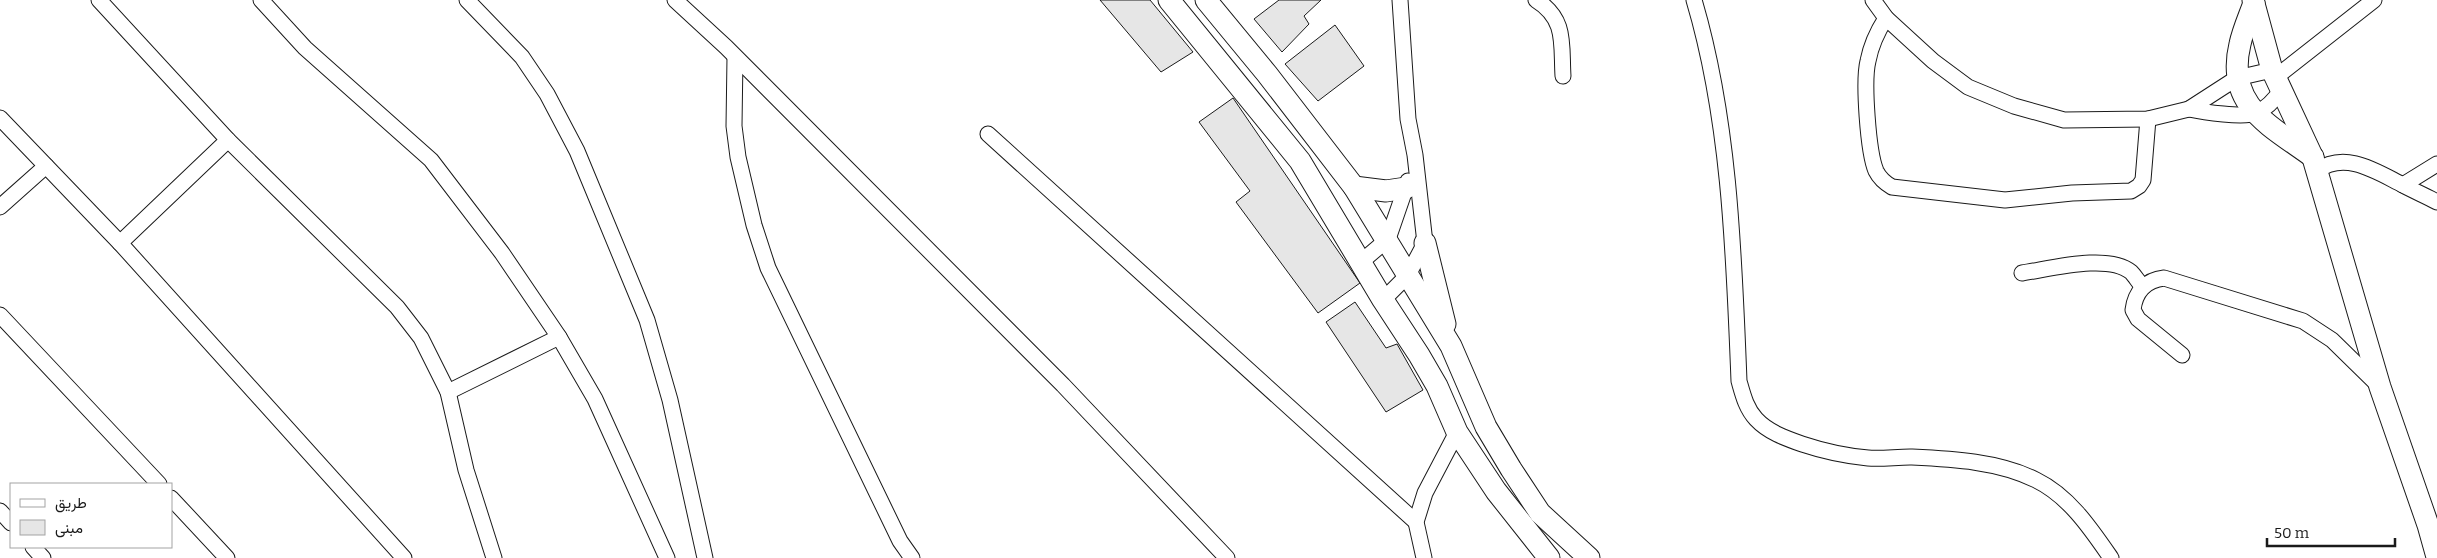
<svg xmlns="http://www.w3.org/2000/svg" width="2437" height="558" font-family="Bitter,Vazirmatn,serif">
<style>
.building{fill:#e6e6e6;stroke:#1a1a1a}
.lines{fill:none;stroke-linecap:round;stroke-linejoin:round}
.street-casing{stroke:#1a1a1a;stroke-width:17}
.secondary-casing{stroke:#1a1a1a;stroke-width:23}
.street{stroke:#fff;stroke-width:15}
.secondary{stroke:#fff;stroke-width:21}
</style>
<rect width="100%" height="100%" fill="#fff"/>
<g class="building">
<path d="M1100,0H1150L1193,52L1161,72Z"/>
<path d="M1279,0H1321L1304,16L1309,24L1282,52L1254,19Z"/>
<path d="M1335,25L1364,66L1318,101L1285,64Z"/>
<path d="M1233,98L1360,283L1318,313L1236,202L1250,191L1199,122Z"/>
<path d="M1355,302L1386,348L1397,344L1423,390L1386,412L1326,322Z"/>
</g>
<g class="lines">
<g class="street-casing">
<g id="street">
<path d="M99,0L228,140L397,307L421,338L448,392L466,470L494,558"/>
<path d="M261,0L305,48L431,160L502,253L559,337L595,399L667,558"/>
<path d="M467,0L522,57L547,94L577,151L647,320L670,400L705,558"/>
<path d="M675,0L726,47L1063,385L1227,558"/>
<path d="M1536,0C1567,19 1561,45 1563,76"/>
<path d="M1694,0C1730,121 1734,256 1739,381C1743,395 1746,408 1756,419C1768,432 1785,438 1802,444C1823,451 1846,456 1868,458C1882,459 1896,457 1910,457C1951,459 1998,461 2036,480C2069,496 2091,529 2111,558"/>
<path d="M1873,0L1886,18L1933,61L1968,87L2014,106L2064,120L2148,119L2189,109L2237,78L2272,70"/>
<path d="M1886,18C1877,32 1871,45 1868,61C1863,81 1868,152 1876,171C1880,179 1885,183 1892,187L2005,200L2072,193L2131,191L2139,186L2143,180L2148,119"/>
<path d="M735,57L734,126L738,157L754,225L768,268L900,541L912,558"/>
<path d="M2276,77L2374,0"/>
<path d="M2189,109C2203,112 2244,118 2256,113C2266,109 2276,98 2282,89"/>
<path d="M0,118L120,243L228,140"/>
<path d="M988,134L1416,522"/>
<path d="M2317,171C2345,150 2377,172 2403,185C2414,191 2426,196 2437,202"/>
<path d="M2403,185L2437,164"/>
<path d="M0,207L46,166"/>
<path d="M120,243L404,558"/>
<path d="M1361,262L1388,239L1408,181"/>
<path d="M2022,273C2050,269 2108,253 2131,272C2135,276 2139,283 2143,287"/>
<path d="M1383,300L1408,275L1425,243L1415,155L1408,119L1400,0"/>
<path d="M0,315L159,484"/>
<path d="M2182,355L2138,319L2133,310C2135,292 2146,280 2164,278L2303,321L2332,340L2379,386"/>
<path d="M448,392L559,337"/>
<path d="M171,498L227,558"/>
<path d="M0,511L11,523"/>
<path d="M33,547L43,558"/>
<path d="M1424,558L1416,522L1425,493L1457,432"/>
</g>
</g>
<g class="secondary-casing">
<g id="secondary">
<path d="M1169,0L1300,161L1383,300L1419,355L1437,386L1457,432L1496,491L1549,558"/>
<path d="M1206,0L1267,74L1354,187L1451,346L1486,427L1511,469L1540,513L1589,558"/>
<path d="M2253,0L2272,70L2313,158L2380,387L2428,525L2437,557"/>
<path d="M2254,3C2249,17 2243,30 2240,44C2225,106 2271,126 2313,157"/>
<path d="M1354,187L1386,191L1406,188"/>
<path d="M1425,243L1445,324"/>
</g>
</g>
<use href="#street" class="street"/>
<use href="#secondary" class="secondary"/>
</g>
<rect x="10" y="483" width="162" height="65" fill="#ffffff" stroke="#a3a3a3"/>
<rect x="20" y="499" width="25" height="8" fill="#ffffff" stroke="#a3a3a3"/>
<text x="55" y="508" font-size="15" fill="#1a1a1a">طريق</text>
<rect x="20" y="520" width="25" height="15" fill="#e6e6e6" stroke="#a3a3a3"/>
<text x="55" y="533" font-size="15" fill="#1a1a1a">مبنى</text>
<path d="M2267 538v8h128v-8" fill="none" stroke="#1a1a1a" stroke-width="2.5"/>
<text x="2274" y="538" font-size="15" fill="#1a1a1a" stroke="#ffffff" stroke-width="4" paint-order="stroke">50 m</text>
</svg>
